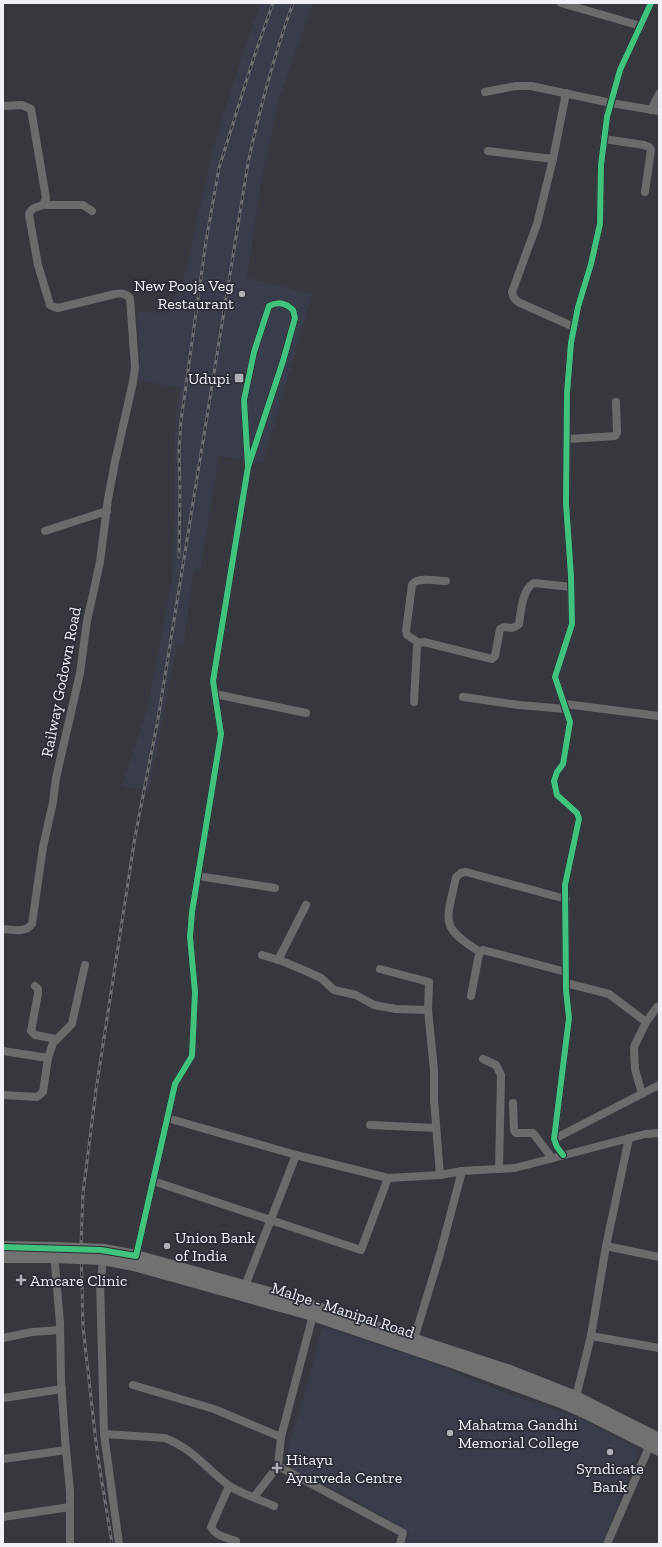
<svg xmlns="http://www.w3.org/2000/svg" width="662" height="1547" font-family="'Zilla Slab',serif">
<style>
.built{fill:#393c4b}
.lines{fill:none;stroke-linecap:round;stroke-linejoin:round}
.minor{stroke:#6c6b6b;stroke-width:8}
.highway{stroke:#727172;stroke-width:12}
.rail-casing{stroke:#6d6e6f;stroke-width:3}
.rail{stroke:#2a2c36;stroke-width:1.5;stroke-dasharray:4.5;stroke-linecap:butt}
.highway-bridge{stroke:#727172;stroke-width:12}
.cycleway-casing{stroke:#2a2c36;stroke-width:8}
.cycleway{stroke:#40c37c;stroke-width:6}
.poi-dot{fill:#afb0b6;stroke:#2a2c36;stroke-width:1.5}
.labels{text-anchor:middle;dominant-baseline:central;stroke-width:3.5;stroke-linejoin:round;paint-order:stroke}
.poi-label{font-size:16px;fill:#eff1f7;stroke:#2a2c36;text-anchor:start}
.street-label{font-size:16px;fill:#eff1f7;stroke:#2a2c36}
</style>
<rect width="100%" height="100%" fill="#37383d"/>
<g class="built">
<path d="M261,3H313L279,100L261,184L247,278L312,294L263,463L219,456L200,572L194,571L183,647L177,646L149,791L122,786L148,706L172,578L175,503L174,454L176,414L180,388L137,380L140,360L137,311L164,313L179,291L187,266L212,152L244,49Z"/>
<path d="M323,1327L427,1361L514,1396L582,1419L639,1450L603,1544H407L410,1533L350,1497L294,1470L287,1447L298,1417L320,1336Z"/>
</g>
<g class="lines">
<g class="minor">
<path d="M561,3L641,26"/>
<path d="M485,92L516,86H531L611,103L659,111"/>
<path d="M566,93L553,159L537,224L512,292L514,298L518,302L574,327"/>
<path d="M3,106L22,105L31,109L46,198L43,205C37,207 30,208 29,215L38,265L50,305L54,307L58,308L115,294C121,293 125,293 130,298L135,367L133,382L115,462L108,499L100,562L87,621L80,673L56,778L53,802L43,847L32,924C25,933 14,930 3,929"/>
<path d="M651,110L659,94"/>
<path d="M604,139L644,145L649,147L651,150L645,192"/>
<path d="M488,151L553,159"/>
<path d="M43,205H83L92,211"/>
<path d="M567,439L615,436L617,433L616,402"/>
<path d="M45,531L107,511"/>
<path d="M419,643L407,635L406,631L412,585C417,576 437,581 446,581"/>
<path d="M215,694L306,713"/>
<path d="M463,697L519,705L566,709"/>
<path d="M414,702L417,647L419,643L424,642L492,659L495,656L500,629L504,627C510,628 514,629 519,624C521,612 522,589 534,583L571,587"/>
<path d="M565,704L659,716"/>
<path d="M198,876L275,888"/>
<path d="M480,952C438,926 447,921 456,877L461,873L466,872L566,899"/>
<path d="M262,955L282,961L308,972L321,978L334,990L356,995L374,1005L396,1009L428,1010"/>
<path d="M278,960L306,905"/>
<path d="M380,969L429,982L428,1010L434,1070V1099L440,1175"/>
<path d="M566,983L609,994L646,1022"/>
<path d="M35,986L38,989V994L31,1031L35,1035L56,1039"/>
<path d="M471,996L479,954L483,950L566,972"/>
<path d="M3,1051L48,1058"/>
<path d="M483,1059L496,1065L501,1075L499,1169"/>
<path d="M642,1094L635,1069L634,1047L646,1022L657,1007"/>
<path d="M3,1095L37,1097L43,1092L48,1058L53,1043L72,1024L73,1019L85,965"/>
<path d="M513,1103L514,1130L516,1133H533L552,1158"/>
<path d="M167,1118L296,1155L388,1178L440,1175L462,1171L515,1168L645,1134L659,1133"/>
<path d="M370,1125L436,1128"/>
<path d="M554,1139L659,1085"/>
<path d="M563,1155L557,1147L554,1139L569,1018L566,990L565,885L579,819L577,813L557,795L554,781L557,772L563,764L570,722L555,677L572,624L571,576L566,503L567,393L571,343L578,307L591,264L600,224L601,165L607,117L620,70L651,3"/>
<path d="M153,1181L361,1250L388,1178"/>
<path d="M606,1246L659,1257"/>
<path d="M54,1253L60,1323L61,1380L65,1439L70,1491V1544"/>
<path d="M103,1254L102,1271L100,1281L104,1434L119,1544"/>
<path d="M136,1256L175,1084L192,1056L195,992L190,937L192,912L221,734L213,681L248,467L283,361L295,318L293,310C285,303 279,301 269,306L254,352L244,400L248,467"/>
<path d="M245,1286L296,1155"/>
<path d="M313,1315L281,1437L278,1466L403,1533L400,1544"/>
<path d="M591,1336L659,1348"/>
<path d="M3,1338L32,1332L60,1330"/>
<path d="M414,1339L440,1254L462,1171"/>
<path d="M133,1385L214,1409L281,1437"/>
<path d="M576,1397L591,1336L606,1246L629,1138"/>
<path d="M3,1398L62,1389"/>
<path d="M104,1434L165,1438C193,1449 206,1468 228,1485C239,1493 261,1500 274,1506"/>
<path d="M3,1459L66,1450"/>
<path d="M229,1486L211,1527C215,1536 228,1538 236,1541"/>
<path d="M254,1497L278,1466"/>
<path d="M3,1517L70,1507"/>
<path d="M607,1544L650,1445"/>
</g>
<g class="highway">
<path d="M3,1247L55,1248"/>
<path d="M104,1250L136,1256L287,1298L510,1371L576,1397L659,1439"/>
<path d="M3,1257H54"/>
<path d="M103,1259L134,1265L313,1315L455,1363L561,1402L586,1413L659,1450"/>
</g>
<g class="rail-casing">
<g id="rail">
<path d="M179,557L180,488L179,451L181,421L206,241L219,168L253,60L273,3"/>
<path d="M112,1544L97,1451L83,1327L81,1244L83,1193L96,1090L135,837L158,719L248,163C260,108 274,55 293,3"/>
</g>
</g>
<use href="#rail" class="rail"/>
<g class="highway-bridge">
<path d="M55,1248L104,1250"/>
<path d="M54,1257L103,1259"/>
</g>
<g class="cycleway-casing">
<g id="cycleway">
<path d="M563,1155L557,1147L554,1139L569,1018L566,990L565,885L579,819L577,813L557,795L554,781L557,772L563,764L570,722L555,677L572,624L571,576L566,503L567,393L571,343L578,307L591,264L600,224L601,165L607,117L620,70L651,3"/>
<path d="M3,1247L101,1250L136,1256L175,1084L192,1056L195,992L190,937L192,912L221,734L213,681L248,467L283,361L295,318L293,310C285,303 279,301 269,306L254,352L244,400L248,467"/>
</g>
</g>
<use href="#cycleway" class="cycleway"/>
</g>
<g class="poi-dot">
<circle cx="242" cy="294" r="4"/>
<rect x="234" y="373" width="10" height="10" rx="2"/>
<circle cx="167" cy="1246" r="4"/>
<path d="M19 1274h4v4h4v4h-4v4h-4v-4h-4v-4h4z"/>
<circle cx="450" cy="1433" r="4"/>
<circle cx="610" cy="1452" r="4"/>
<path d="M275 1462h4v4h4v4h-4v4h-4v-4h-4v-4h4z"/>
</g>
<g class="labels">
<g class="poi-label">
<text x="234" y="285" text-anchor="end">New Pooja Veg<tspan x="234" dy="18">Restaurant</tspan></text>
<text x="230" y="378" text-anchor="end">Udupi</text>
<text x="175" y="1237">Union Bank<tspan x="175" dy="18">of India</tspan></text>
<text x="30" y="1280">Amcare Clinic</text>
<text x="458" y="1424">Mahatma Gandhi<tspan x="458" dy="18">Memorial College</tspan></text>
<text x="286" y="1459">Hitayu<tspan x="286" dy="18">Ayurveda Centre</tspan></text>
<text x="610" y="1468" text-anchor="middle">Syndicate<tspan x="610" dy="18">Bank</tspan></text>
</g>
<g class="street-label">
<text transform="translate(61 682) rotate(-79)">Railway Godown Road</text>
<text transform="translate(343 1310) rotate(18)">Malpe - Manipal Road</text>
</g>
</g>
<rect width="662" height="1547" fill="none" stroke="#eff1f7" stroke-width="8"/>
</svg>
